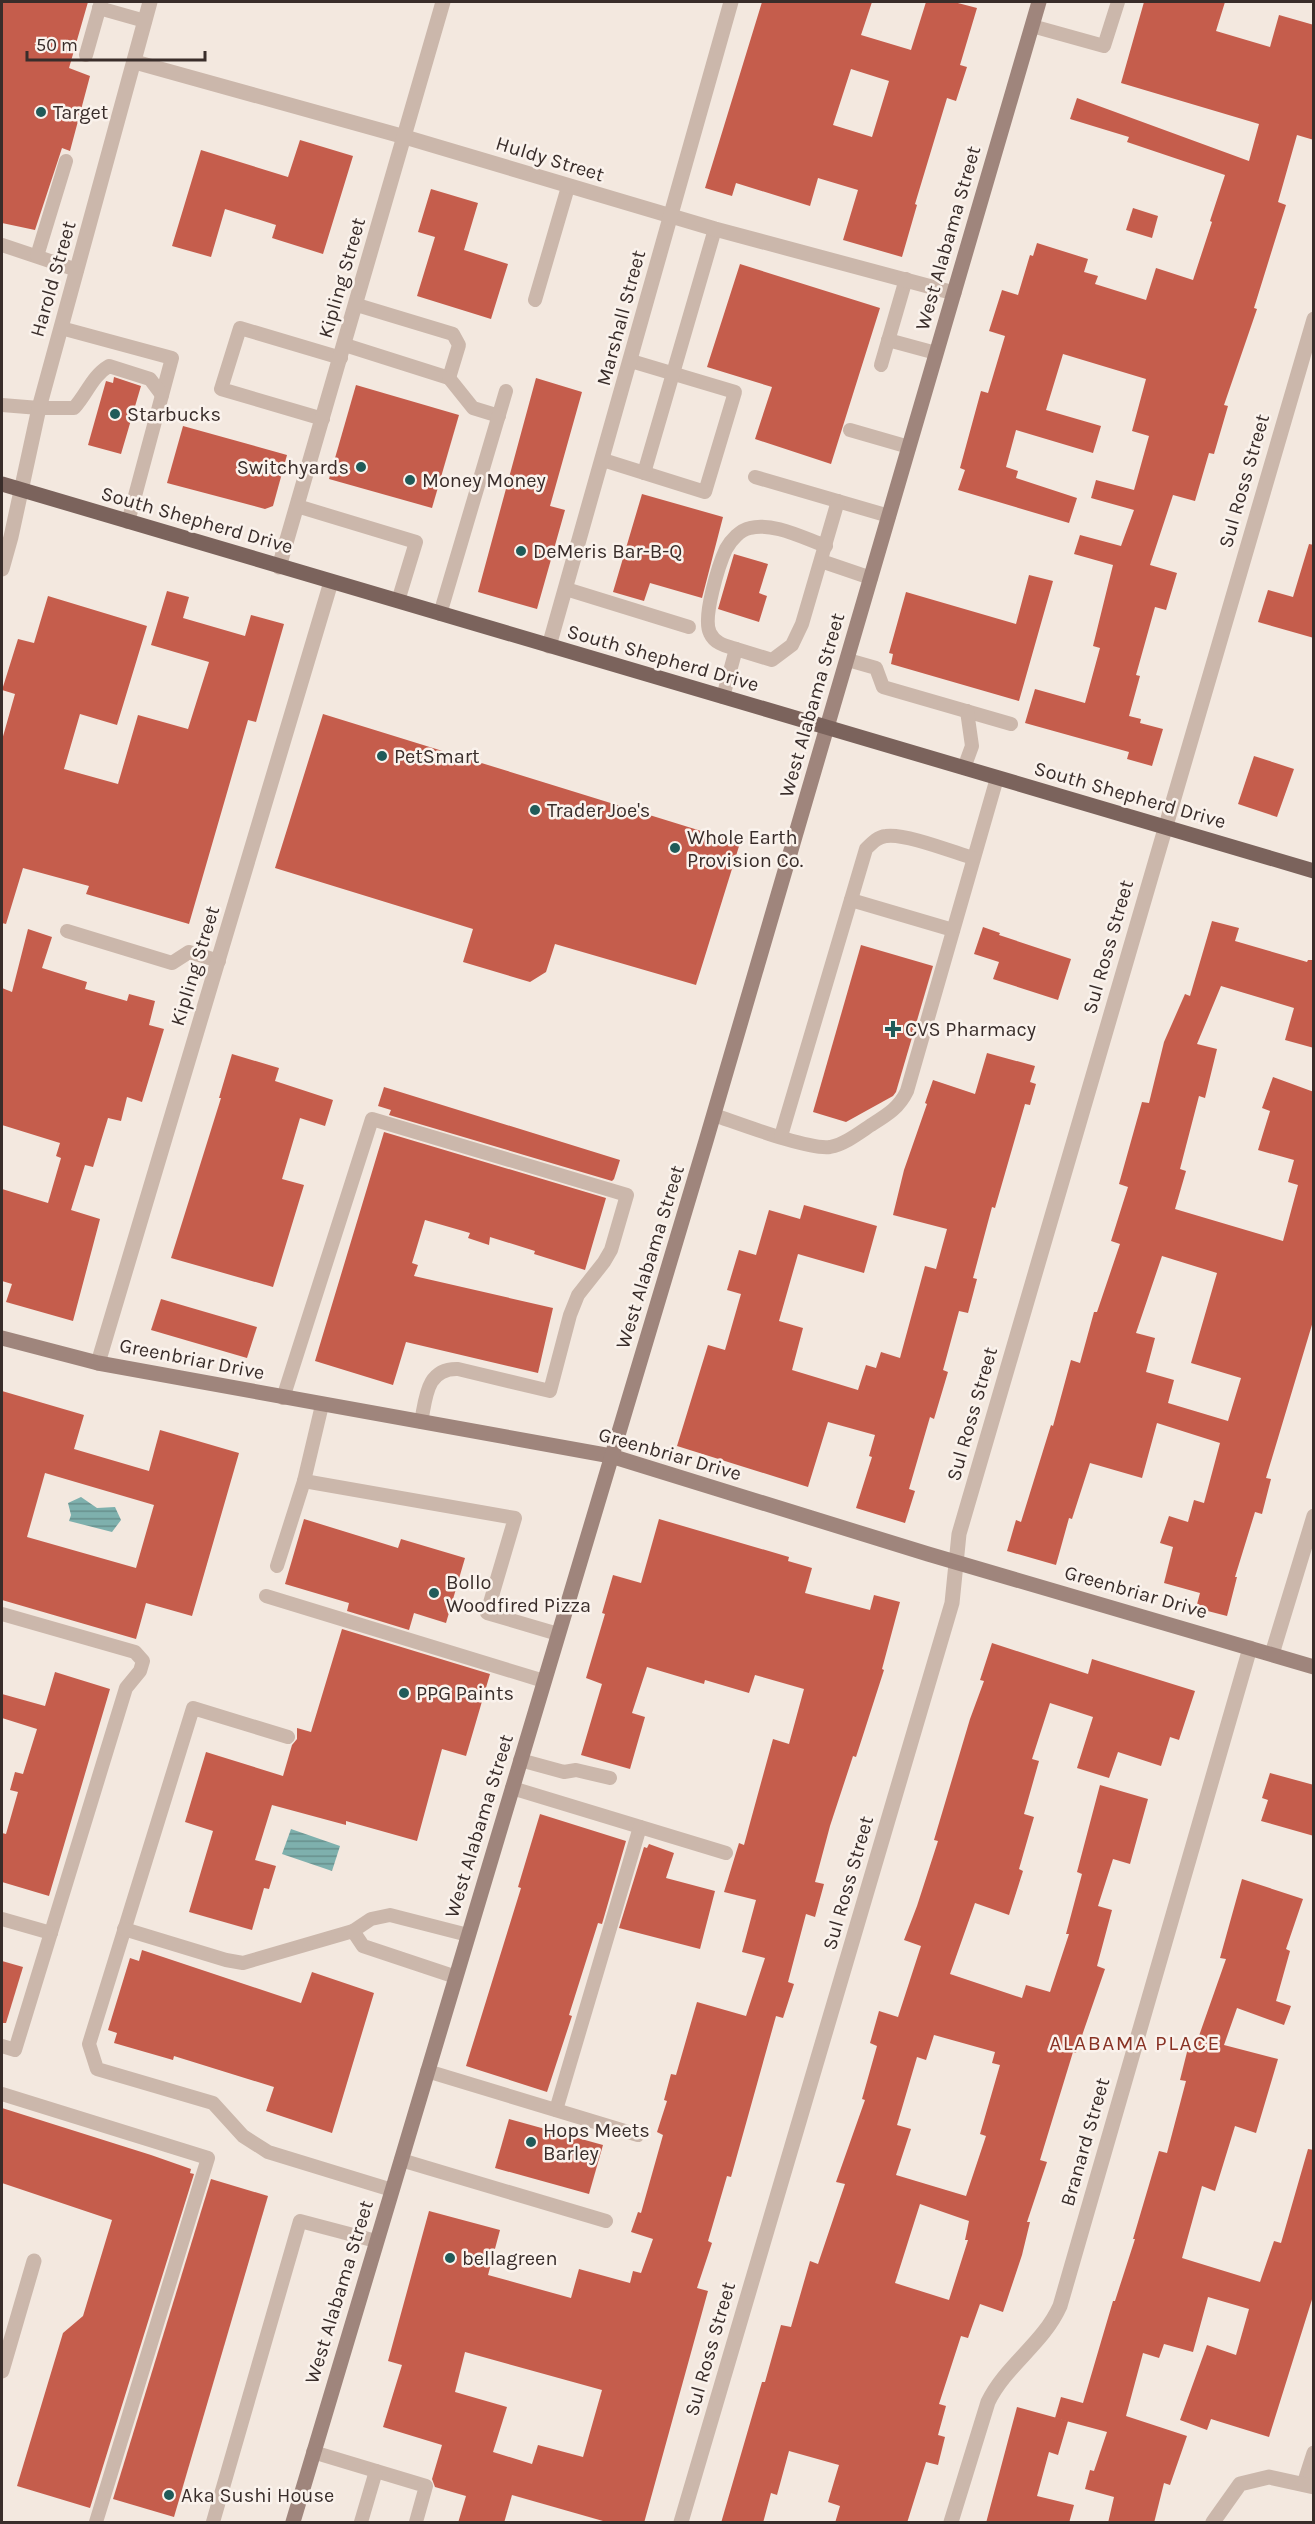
<svg xmlns="http://www.w3.org/2000/svg" width="1315" height="2524" font-family="Karla,sans-serif">
<style>
.water{fill:url(#water-rules)}
.building{fill:#c55d4c;fill-rule:evenodd}
.lines{fill:none;stroke-linecap:round;stroke-linejoin:round}
.lane{stroke:#cbb7ab;stroke-width:14}
.street{stroke:#cbb7ab;stroke-width:15}
.secondary{stroke:#9f857c;stroke-width:15}
.primary{stroke:#7b635c;stroke-width:15}
.poi-dot{fill:#205b59;stroke:#faf2ec;stroke-width:2}
.labels{text-anchor:middle;dominant-baseline:central;stroke-width:5;stroke-linejoin:round;paint-order:stroke}
.poi-label{font-size:20px;fill:#392d2a;stroke:#faf2ec;text-anchor:start}
.street-label{font-size:20px;fill:#392d2a;stroke:#faf2ec}
.neighbourhood-label{font-size:21px;letter-spacing:1.5px;fill:#883224;stroke:#faf2ec}
</style>
<defs>
<pattern id="water-rules" width="6" height="5" patternUnits="userSpaceOnUse" patternTransform="scale(1.5)"><rect width="6" height="5" fill="#7eb0ad"/><path d="M0 2.5h6" fill="none" stroke="#68908d"/></pattern>
</defs>
<rect width="100%" height="100%" fill="#f3e8df"/>
<g class="water">
<path d="M81,1497L97,1508L115,1507L121,1520L112,1532L69,1521L71,1515L68,1503Z"/>
<path d="M291,1829L340,1846L332,1871L282,1854Z"/>
</g>
<g class="building">
<path d="M2,2H88L69,68L90,76L70,151L62,148L35,230L2,223Z"/>
<path d="M762,2H872L861,35L911,50L926,2H954L977,8L960,65L967,67L956,101L947,98L915,204L917,205L902,257L843,240L858,190L818,178L810,206L736,183L732,196L705,188ZM851,69L889,81L872,137L833,125Z"/>
<path d="M1144,2H1225L1216,31L1270,47L1279,15L1314,25V140L1297,135L1278,202L1286,205L1254,308L1257,309L1224,405L1228,406L1214,454L1209,453L1195,501L1173,495L1150,565L1177,573L1166,610L1155,607L1136,675L1140,676L1129,716L1141,719L1140,723L1163,729L1152,766L1127,759L1129,752L1025,723L1035,689L1085,703L1100,648L1093,646L1113,565L1074,554L1080,535L1121,546L1134,510L1091,498L1096,480L1134,490L1149,436L1132,431L1146,379L1063,354L1046,410L1101,426L1093,453L1016,430L1006,467L1018,471L1016,478L1077,498L1069,523L958,490L965,470L960,468L981,391L988,393L1005,336L989,331L1002,290L1018,295L1030,255L1033,256L1037,243L1088,259L1084,272L1098,276L1095,284L1146,300L1156,268L1193,280L1212,222L1210,221L1225,175L1127,142L1129,137L1070,119L1077,98L1249,161L1259,124L1121,83Z"/>
<path d="M300,140L353,156L323,254L272,238L276,225L225,209L211,257L172,246L201,150L288,177Z"/>
<path d="M431,189L478,203L464,250L508,264L491,319L417,296L435,237L418,232Z"/>
<path d="M1133,208L1158,216L1152,238L1126,230Z"/>
<path d="M740,264L880,308L831,464L755,439L772,387L707,367Z"/>
<path d="M114,377L141,386L121,454L88,445L106,381L113,383Z"/>
<path d="M536,378L582,392L550,506L565,510L537,609L478,592Z"/>
<path d="M356,385L459,415L432,508L329,479Z"/>
<path d="M183,426L287,455L273,506L265,509L167,483Z"/>
<path d="M642,494L723,517L702,598L650,583L644,601L613,592Z"/>
<path d="M1309,544L1314,545V638L1258,622L1268,590L1293,597Z"/>
<path d="M734,554L768,564L759,593L767,596L759,622L718,609Z"/>
<path d="M1029,575L1053,581L1019,701L891,664L893,654L889,653L906,592L1016,624Z"/>
<path d="M167,591L189,597L183,618L245,636L251,615L284,624L256,722L248,720L189,924L86,894L89,886L23,868L6,924L2,923V740L15,694L2,690L18,639L34,643L48,596L147,626L117,725L80,714L64,769L118,784L138,715L188,729L209,662L151,645Z"/>
<path d="M323,714L740,843L696,985L555,944L546,972L530,982L463,962L473,929L275,868Z"/>
<path d="M1254,756L1294,769L1277,817L1238,804Z"/>
<path d="M1212,921L1239,928L1235,941L1307,962L1308,960H1314V1048L1285,1040L1294,1008L1221,986L1197,1044L1217,1049L1205,1098L1199,1096L1180,1169L1186,1171L1175,1209L1283,1241L1298,1185L1288,1182L1294,1160L1258,1150L1270,1111L1262,1108L1273,1077L1314,1092V1318L1266,1478L1271,1479L1262,1514L1255,1512L1235,1577H1237L1227,1616L1196,1608L1200,1593L1164,1583L1173,1547L1160,1543L1169,1516L1188,1522L1194,1500L1204,1503L1220,1443L1157,1423L1142,1478L1090,1463L1072,1519L1069,1518L1056,1565L1007,1551L1016,1520L1021,1522L1051,1425L1053,1426L1071,1360L1080,1363L1094,1312H1097L1120,1244L1111,1241L1128,1187L1119,1184L1142,1102L1149,1103L1164,1042L1185,994L1190,996ZM1162,1256L1217,1273L1191,1363L1241,1378L1228,1421L1168,1403L1174,1380L1146,1372L1155,1338L1136,1333Z"/>
<path d="M983,927L1000,933L999,935L1071,959L1058,1000L993,979L999,962L974,954Z"/>
<path d="M28,929L52,937L42,968L87,982L85,989L127,1001L129,994L155,1001L149,1025L164,1029L142,1102L127,1097L121,1121L108,1118L93,1167L85,1165L71,1210L100,1219L73,1321L6,1302L12,1284L2,1281V1189L48,1203L61,1158L56,1156L60,1143L2,1125V988L12,992Z"/>
<path d="M861,945L933,966L896,1092L893,1096L846,1122L813,1112Z"/>
<path d="M987,1053L1035,1066L1030,1082L1036,1084L1030,1105L1025,1104L995,1208L992,1207L973,1278L977,1279L968,1313L959,1311L943,1370L948,1372L934,1419L930,1417L909,1489L915,1491L905,1523L856,1508L872,1457L869,1456L875,1435L828,1422L808,1487L677,1446L708,1345L725,1350L741,1294L727,1290L739,1250L756,1255L769,1210L800,1219L804,1205L877,1226L864,1273L798,1254L779,1321L803,1328L792,1370L858,1390L866,1365L876,1368L881,1352L900,1358L925,1266L936,1269L947,1229L893,1215L904,1170L927,1104L925,1103L933,1080L975,1094Z"/>
<path d="M232,1054L279,1068L275,1081L333,1100L325,1126L300,1118L282,1179L304,1185L273,1287L171,1258L221,1098H219Z"/>
<path d="M384,1087L620,1160L614,1179L612,1181L389,1115L391,1110L378,1106Z"/>
<path d="M384,1132L606,1198L585,1270L534,1254L535,1251L490,1237L489,1245L468,1238L470,1233L425,1220L412,1263L418,1265L414,1276L553,1308L538,1373L406,1342L393,1385L315,1361Z"/>
<path d="M161,1299L257,1327L247,1358L151,1330Z"/>
<path d="M2,1391L84,1415L74,1449L149,1471L160,1430L239,1453L192,1616L146,1603L136,1639L2,1600ZM45,1473L154,1505L136,1568L27,1537Z"/>
<path d="M304,1519L398,1548L401,1539L465,1558L446,1623L414,1613L409,1630L347,1611L349,1603L285,1584Z"/>
<path d="M659,1519L789,1557L788,1561L812,1568L805,1593L870,1610L874,1595L900,1602L882,1669L884,1670L856,1757L853,1756L830,1826L815,1882L824,1884L815,1917L806,1914L788,1982L794,1984L783,2018L776,2016L731,2177L727,2176L708,2241L712,2243L697,2288L708,2291L644,2523H610L512,2495L504,2523H458L466,2496L435,2487L432,2479L442,2445L383,2427L402,2365L388,2361L429,2211L500,2230L488,2275L571,2298L579,2269L630,2283L633,2271L641,2273L653,2239L631,2232L638,2212L641,2213L663,2135L657,2132L667,2101L664,2100L671,2074L676,2075L697,2002L746,2016L765,1958L742,1952L756,1900L724,1892L739,1843L744,1845L773,1739L789,1744L804,1689L755,1675L749,1693L705,1680L704,1684L647,1667L632,1713L645,1717L630,1769L581,1755L602,1684L586,1678L605,1614L602,1613L613,1575L641,1583ZM465,2352L602,2390L583,2457L538,2445L532,2464L493,2452L507,2407L455,2392Z"/>
<path d="M342,1629L490,1674L466,1756L442,1749L417,1841L346,1821V1825L272,1805L255,1860L276,1866L269,1889L264,1888L252,1930L189,1912L213,1831L185,1822L206,1752L283,1776L292,1745L297,1739V1728L311,1732Z"/>
<path d="M992,1643L1088,1674L1092,1659L1195,1691L1179,1740L1170,1737L1161,1766L1118,1752L1109,1778L1077,1768L1093,1717L1050,1703L1032,1759L1039,1761L1024,1814L1034,1817L1019,1869L1023,1871L1009,1915L975,1903L950,1974L1022,1998L1026,1985L1050,1992L1069,1934H1066L1082,1874L1077,1872L1100,1785L1148,1799L1130,1864L1113,1859L1098,1906L1112,1910L1097,1966L1105,1969L1076,2053L1073,2052L1040,2160L1047,2162L1027,2222H1030L1022,2255L1003,2312L980,2304L968,2338L961,2336L939,2404L946,2406L938,2435L945,2437L938,2465L926,2462L907,2523H835L840,2506L828,2502L839,2465L789,2451L777,2495L771,2493L763,2523H721L762,2382H765L781,2325L791,2327L810,2261L818,2264L845,2184L836,2182L865,2100L862,2099L877,2046L870,2043L879,2011L898,2017L921,1946L904,1940L917,1906L938,1841L934,1840L970,1719L984,1681L980,1680ZM934,2035L995,2052L992,2063L1000,2065L980,2134L986,2136L966,2196L896,2175L911,2129L897,2125L917,2057L926,2060ZM920,2204L969,2221L965,2240H968L949,2300L895,2283Z"/>
<path d="M55,1672L110,1689L49,1896L2,1882V1833L6,1834L18,1792L10,1790L15,1772L23,1774L37,1729L2,1718V1694L45,1706Z"/>
<path d="M1270,1773L1314,1785V1836L1261,1821L1268,1800L1262,1798Z"/>
<path d="M540,1814L626,1841L602,1924L598,1923L569,2015L572,2016L547,2092L466,2066L521,1888L518,1887Z"/>
<path d="M649,1844L674,1853L666,1878L715,1891L700,1949L619,1928L644,1847L647,1848Z"/>
<path d="M1242,1879L1303,1899L1286,1949L1290,1951L1276,2001L1291,2006L1284,2025L1237,2008L1224,2045L1278,2059L1256,2133L1235,2126L1215,2191L1202,2186L1182,2258L1260,2282L1274,2241L1281,2243L1308,2149L1314,2150V2293L1269,2437L1211,2419L1207,2430L1180,2420L1207,2345L1236,2355L1249,2309L1208,2297L1193,2352L1164,2344L1159,2358L1143,2353L1126,2416L1187,2436L1170,2485L1164,2483L1154,2523H1108L1114,2497L1085,2489L1090,2470L1094,2471L1107,2432L1055,2418L1061,2397L1083,2403L1113,2301H1115L1135,2239H1133L1159,2151L1167,2153L1186,2081L1180,2080L1188,2048L1194,2050L1226,1959L1220,1958Z"/>
<path d="M142,1950L301,2003L312,1972L374,1993L332,2133L266,2111L274,2087L174,2056L173,2060L114,2043L117,2033L108,2030L130,1958L139,1961Z"/>
<path d="M2,1961L23,1967L6,2023H2Z"/>
<path d="M2,2108L151,2155L191,2169L190,2173L194,2174L90,2508L17,2486L63,2333L83,2316L112,2220L2,2183Z"/>
<path d="M509,2119L603,2145L589,2194L495,2168Z"/>
<path d="M211,2179L268,2196L174,2517L113,2499Z"/>
<path d="M1017,2407L1068,2421L1058,2455L1049,2452L1037,2496L1074,2505L1069,2523H986Z"/>
</g>
<g class="lines">
<g class="lane">
<path d="M99,8L145,21"/>
<path d="M1032,26L1104,46L1118,2"/>
<path d="M86,55L101,2"/>
<path d="M2,245L77,270"/>
<path d="M37,256L66,161"/>
<path d="M535,300L568,187"/>
<path d="M61,328L172,358L128,522"/>
<path d="M888,340L936,353"/>
<path d="M345,345L449,378L459,345L453,334L357,305"/>
<path d="M881,365L906,279"/>
<path d="M449,378L473,408L499,416"/>
<path d="M2,405L39,408H74C87,394 92,376 109,366L150,379L162,395"/>
<path d="M323,419L221,389L240,328L341,358"/>
<path d="M850,430L909,447"/>
<path d="M603,460L705,492L735,392L631,361"/>
<path d="M644,473L715,229"/>
<path d="M755,477L889,516"/>
<path d="M297,506L416,542L398,601"/>
<path d="M821,561L871,578"/>
<path d="M566,589L689,627"/>
<path d="M440,614L506,391"/>
<path d="M736,649C726,646 715,644 710,633C702,618 719,564 726,549C731,540 740,530 750,528C773,522 803,538 826,546"/>
<path d="M848,660L876,668L883,687L1011,724"/>
<path d="M723,697L736,649L772,660L792,645L802,624L838,501"/>
<path d="M964,768L972,746L967,711"/>
<path d="M851,900L953,930"/>
<path d="M67,931L172,963L189,952L219,961"/>
<path d="M714,1115C738,1123 808,1150 830,1147C845,1144 859,1133 871,1125C887,1115 899,1108 907,1091L997,778"/>
<path d="M781,1136L866,849C872,843 877,837 886,836C905,833 953,852 973,858"/>
<path d="M283,1398L372,1119L627,1195L611,1250L604,1262L578,1295L570,1315L550,1391L458,1369C426,1368 426,1398 421,1422"/>
<path d="M304,1481L515,1518L487,1613L558,1634"/>
<path d="M277,1566L304,1481L322,1405"/>
<path d="M266,1596L544,1681"/>
<path d="M2,1614L135,1652L143,1661L140,1671L126,1688L15,2050L2,2046"/>
<path d="M288,1737L193,1708L89,2044L97,2069L213,2103L243,2136L268,2152L392,2190"/>
<path d="M520,1760L564,1772L576,1770L610,1778"/>
<path d="M512,1788L726,1853"/>
<path d="M2,1919L51,1933"/>
<path d="M124,1929L226,1960L243,1963L353,1931"/>
<path d="M456,1977L363,1946L353,1931L371,1919L390,1915L468,1935"/>
<path d="M427,2071L638,2135"/>
<path d="M2,2094L208,2158L96,2522"/>
<path d="M556,2110L640,1827"/>
<path d="M401,2160L606,2221"/>
<path d="M313,2452L426,2486L416,2522"/>
<path d="M213,2522L300,2221L376,2241"/>
<path d="M361,2522L376,2471"/>
</g>
<g class="street">
<path d="M135,62L405,137L715,229L954,293"/>
<path d="M279,567L443,2"/>
<path d="M2,569L11,537L39,408L150,2"/>
<path d="M549,646L731,2"/>
<path d="M98,1363L331,582"/>
<path d="M1272,1654L1314,1516"/>
<path d="M2,2371L34,2261"/>
<path d="M1304,2484L1314,2453"/>
<path d="M681,2522L952,1603L959,1534L1314,319"/>
<path d="M951,2522L988,2402C1006,2365 1043,2344 1060,2306L1250,1648"/>
<path d="M1213,2522L1240,2484L1269,2477L1314,2487"/>
</g>
<g class="secondary">
<path d="M2,1338L98,1363L611,1456L928,1554L1314,1667"/>
<path d="M293,2522L706,1141L1039,2"/>
</g>
<path class="primary" d="M2,484L1314,871"/>
</g>
<g class="poi-dot">
<circle cx="41" cy="112" r="6"/>
<circle cx="115" cy="414" r="6"/>
<circle cx="361" cy="467" r="6"/>
<circle cx="410" cy="480" r="6"/>
<circle cx="521" cy="551" r="6"/>
<circle cx="382" cy="756" r="6"/>
<circle cx="535" cy="810" r="6"/>
<circle cx="675" cy="848" r="6"/>
<path d="M890 1020h6v6h6v6h-6v6h-6v-6h-6v-6h6z"/>
<circle cx="434" cy="1593" r="6"/>
<circle cx="404" cy="1693" r="6"/>
<circle cx="531" cy="2142" r="6"/>
<circle cx="450" cy="2258" r="6"/>
<circle cx="169" cy="2495" r="6"/>
</g>
<g class="labels">
<g class="poi-label">
<text x="53" y="112">Target</text>
<text x="127" y="414">Starbucks</text>
<text x="349" y="467" text-anchor="end">Switchyards</text>
<text x="422" y="480">Money Money</text>
<text x="533" y="551">DeMeris Bar-B-Q</text>
<text x="394" y="756">PetSmart</text>
<text x="547" y="810">Trader Joe's</text>
<text x="687" y="837">Whole Earth<tspan x="687" dy="23">Provision Co.</tspan></text>
<text x="905" y="1029">CVS Pharmacy</text>
<text x="446" y="1582">Bollo<tspan x="446" dy="23">Woodfired Pizza</tspan></text>
<text x="416" y="1693">PPG Paints</text>
<text x="543" y="2130">Hops Meets<tspan x="543" dy="23">Barley</tspan></text>
<text x="462" y="2258">bellagreen</text>
<text x="181" y="2495">Aka Sushi House</text>
</g>
<g class="street-label">
<text transform="translate(550 159) rotate(17)">Huldy Street</text>
<text transform="translate(948 238) rotate(-74)">West Alabama Street</text>
<text transform="translate(342 278) rotate(-74)">Kipling Street</text>
<text transform="translate(53 279) rotate(-74)">Harold Street</text>
<text transform="translate(621 318) rotate(-75)">Marshall Street</text>
<text transform="translate(1244 481) rotate(-74)">Sul Ross Street</text>
<text transform="translate(197 520) rotate(16)">South Shepherd Drive</text>
<text transform="translate(663 658) rotate(16)">South Shepherd Drive</text>
<text transform="translate(812 705) rotate(-74)">West Alabama Street</text>
<text transform="translate(1130 795) rotate(16)">South Shepherd Drive</text>
<text transform="translate(1108 947) rotate(-74)">Sul Ross Street</text>
<text transform="translate(195 966) rotate(-73)">Kipling Street</text>
<text transform="translate(650 1257) rotate(-73)">West Alabama Street</text>
<text transform="translate(192 1359) rotate(11)">Greenbriar Drive</text>
<text transform="translate(972 1414) rotate(-74)">Sul Ross Street</text>
<text transform="translate(670 1454) rotate(16)">Greenbriar Drive</text>
<text transform="translate(1136 1592) rotate(16)">Greenbriar Drive</text>
<text transform="translate(479 1826) rotate(-73)">West Alabama Street</text>
<text transform="translate(848 1883) rotate(-74)">Sul Ross Street</text>
<text transform="translate(1085 2142) rotate(-74)">Branard Street</text>
<text transform="translate(339 2292) rotate(-73)">West Alabama Street</text>
<text transform="translate(710 2349) rotate(-74)">Sul Ross Street</text>
</g>
<g class="neighbourhood-label">
<text x="1135" y="2043">ALABAMA PLACE</text>
</g>
</g>
<rect width="1315" height="2524" fill="none" stroke="#392d2a" stroke-width="6"/>
<path d="M27 51v9h178v-9" fill="none" stroke="#392d2a" stroke-width="3"/>
<text x="36" y="51" font-size="18" fill="#392d2a" stroke="#faf2ec" stroke-width="4.5" paint-order="stroke">50 m</text>
</svg>
